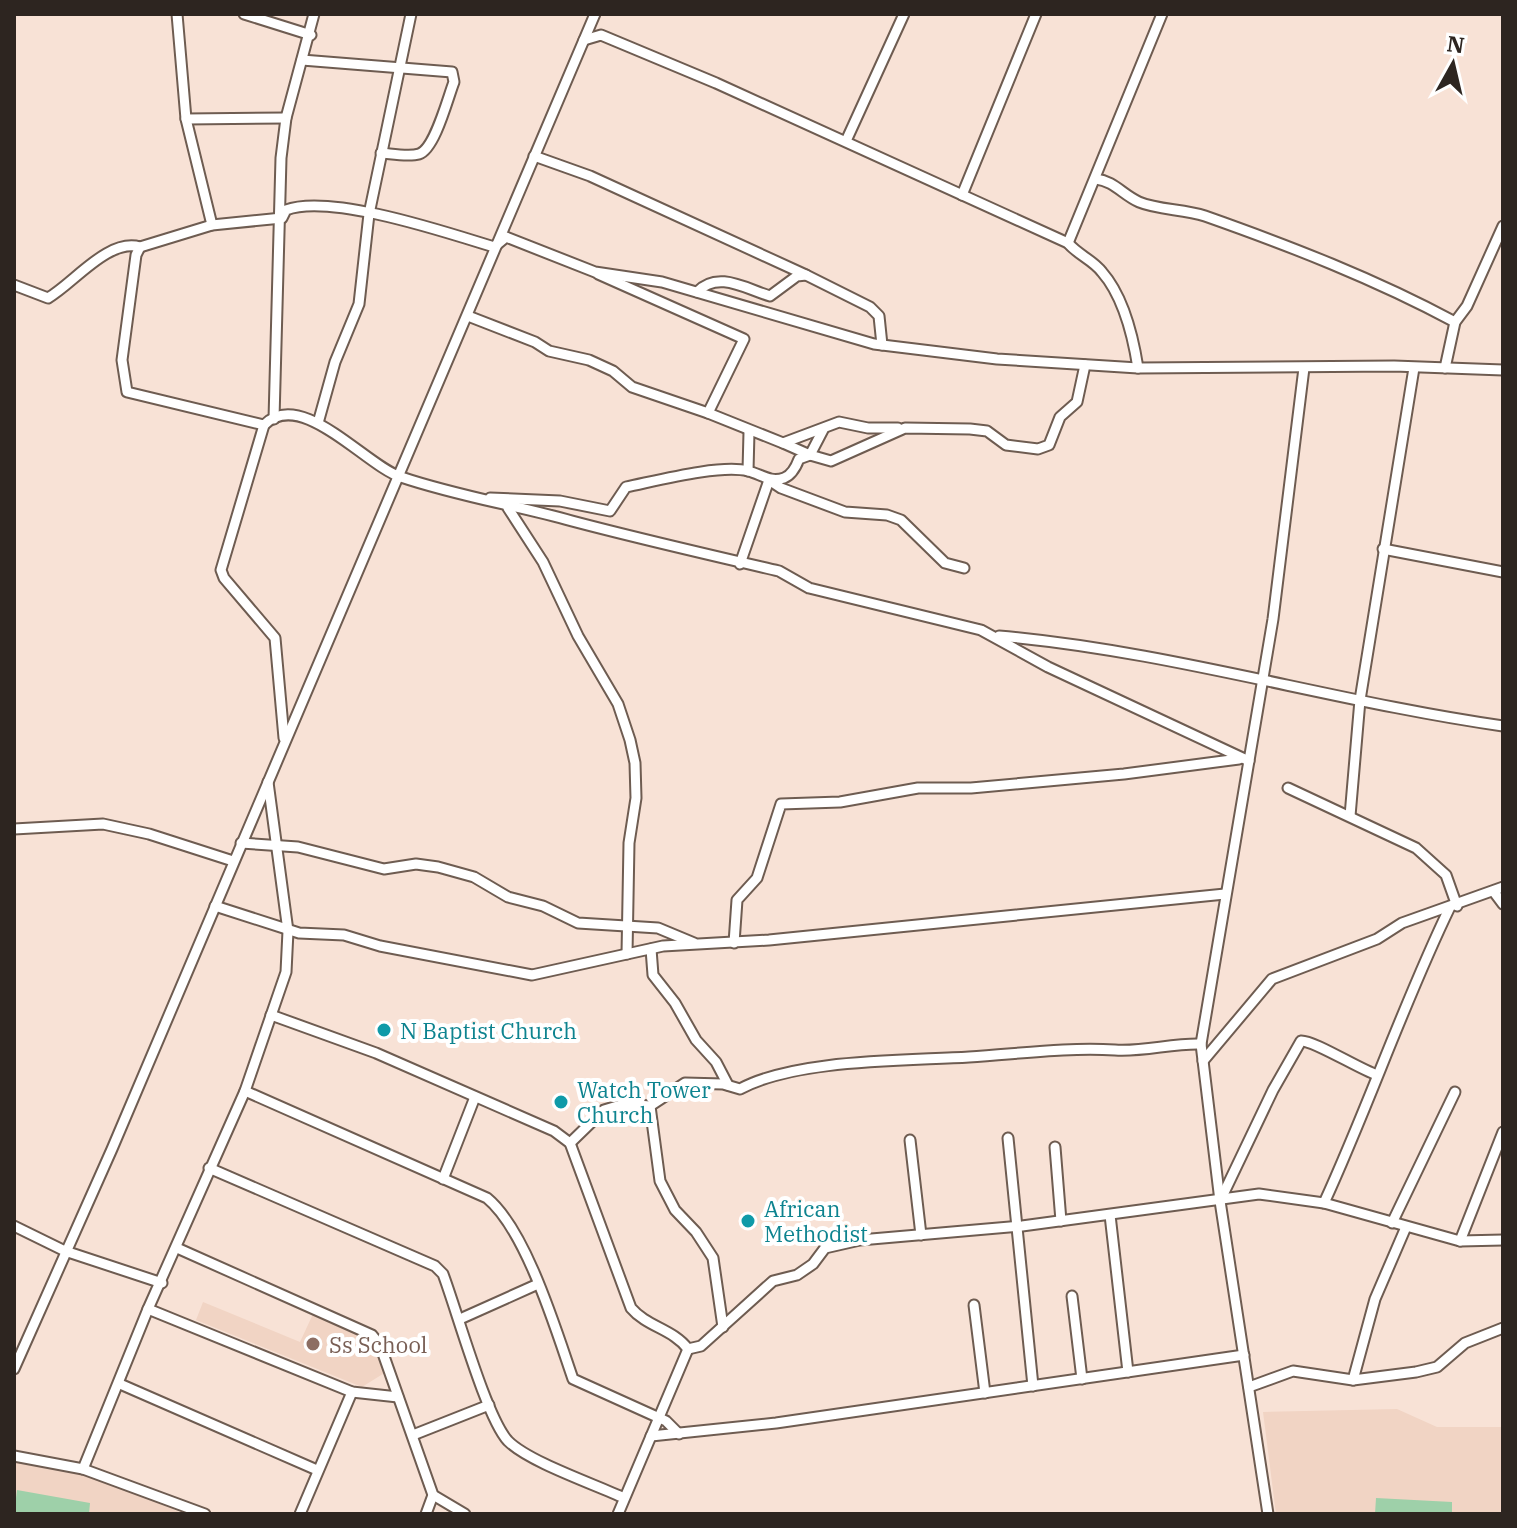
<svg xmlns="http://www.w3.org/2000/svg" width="1517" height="1528" font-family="'IBM Plex Serif',serif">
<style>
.built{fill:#f1d4c4}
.green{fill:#9ed0a9}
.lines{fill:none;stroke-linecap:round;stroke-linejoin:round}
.minor-casing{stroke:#6e5c51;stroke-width:13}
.minor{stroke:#fff;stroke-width:9}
.culture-dot{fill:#0f9aa8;stroke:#fff;stroke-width:3}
.education-dot{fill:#8d6e63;stroke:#fff;stroke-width:3}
.labels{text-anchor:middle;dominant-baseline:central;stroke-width:8;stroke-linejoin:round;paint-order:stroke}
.culture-label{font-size:22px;fill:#0d838f;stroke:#fff;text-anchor:start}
.education-label{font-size:22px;fill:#785e54;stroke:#fff;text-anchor:start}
</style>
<rect width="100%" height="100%" fill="#f8e2d6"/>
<g class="built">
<path d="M203,1302L300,1342L313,1314L361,1336L373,1346L386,1372L362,1387L196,1320Z"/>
<path d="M1397,1409L1437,1427H1503V1514H1276L1263,1412Z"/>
<path d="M14,1460L95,1476L184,1514H14Z"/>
</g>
<g class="green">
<path d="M17,1490L90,1503L89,1514H14Z"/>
<path d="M1376,1498L1452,1502V1514H1375Z"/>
</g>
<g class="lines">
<g class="minor-casing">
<g id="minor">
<path d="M177,14L186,119L212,225"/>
<path d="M244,14L311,35"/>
<path d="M584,40L601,35L716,83L1068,243C1078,255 1093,260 1102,272C1124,297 1133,336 1138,368"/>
<path d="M302,60L452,72L454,82C448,97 435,149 419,154C409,157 393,154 381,153"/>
<path d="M186,119L286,118"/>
<path d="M846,141L904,14"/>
<path d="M534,156L590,176L806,275"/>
<path d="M1096,179C1114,181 1123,195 1139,202C1158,210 1184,209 1205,216C1290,246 1375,279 1455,322"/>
<path d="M962,195L1036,14"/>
<path d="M1068,243L1162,14"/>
<path d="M140,247L136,255L122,360L127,392L264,425C301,387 366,466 401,477C457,496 515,505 572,521C640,539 710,555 779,571L809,588L981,630L1048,667L1249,761"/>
<path d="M14,285L48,298C74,283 108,238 140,247L212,225L282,218L286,210C330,193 448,233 494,247L506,237L595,272L662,282L874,344L997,359L1138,368L1394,366L1503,370"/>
<path d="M697,292C718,270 746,289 770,296L797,276L806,275L870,307L879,316L882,345"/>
<path d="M468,316L535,342L549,351L589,360L613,371L632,387L708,413L744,339L598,274"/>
<path d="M1445,368L1455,322L1467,306L1503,226"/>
<path d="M708,413L783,443L839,422L868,428H898"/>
<path d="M274,419L281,158L286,118L314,14"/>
<path d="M318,423L335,362L359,304L369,214L411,14"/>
<path d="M264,425L221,570L224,578L275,638L284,738"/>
<path d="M783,443L810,455L823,430"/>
<path d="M748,471L749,432"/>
<path d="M490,498L560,501L610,511L626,487C656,481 720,464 748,471C761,474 770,483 784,478C792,475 796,467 799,459L810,455L831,461L905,428L970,429L987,431L1006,445L1038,449L1049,445L1060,417L1077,402L1085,365"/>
<path d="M508,508L543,562L578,636L618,704L630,740L635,763L636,798L629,843L627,954"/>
<path d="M1383,549L1503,572"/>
<path d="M740,564L769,480L781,488L845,512L887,515L901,520L945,563L964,568"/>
<path d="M999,636C1170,651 1334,702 1503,726"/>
<path d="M1288,788L1416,848L1446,875L1457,906"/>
<path d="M1350,816L1360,700L1414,368"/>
<path d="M14,829L103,824L149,834L233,861"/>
<path d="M241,843L298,847L384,869L416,864L438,867L474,877L508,897L543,906L578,923L658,928L694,943"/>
<path d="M1494,892L1503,904"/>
<path d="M215,906L299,933L344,935L380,946L532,975L663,946L769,940L1225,894"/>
<path d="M734,943L737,900L757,878L781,804L840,802L918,788H971L1124,774L1239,759"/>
<path d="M651,949L653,975L675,1003L696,1040L716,1062L728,1085"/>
<path d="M271,1015L376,1053L554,1131L570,1143L631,1308C647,1327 673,1329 688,1349"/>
<path d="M1203,1061L1272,979L1377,939L1402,923L1503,887"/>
<path d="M245,1091L487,1198C526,1230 556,1330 573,1379L666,1421L679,1434"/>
<path d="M650,1106L660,1181L675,1210L696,1232L713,1258L723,1327"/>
<path d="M1008,1138L1033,1386"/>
<path d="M910,1140L921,1235"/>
<path d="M570,1143L604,1110L624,1104L650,1106L685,1083L723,1084L740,1089C796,1059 903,1061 969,1057C1018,1054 1066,1047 1115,1050C1144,1052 1172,1043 1201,1044"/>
<path d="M1055,1147L1061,1221"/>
<path d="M209,1168L435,1266L443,1274C457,1311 486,1417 508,1441C529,1462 594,1484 624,1498"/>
<path d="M443,1179L475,1097"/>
<path d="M1220,1201L1273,1090L1301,1041C1313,1040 1359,1069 1377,1075"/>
<path d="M1324,1203C1369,1105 1403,1004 1450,907"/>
<path d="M1110,1215L1128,1372"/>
<path d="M1392,1223L1455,1092"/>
<path d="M14,1226L65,1251L162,1283"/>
<path d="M1460,1241L1503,1132"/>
<path d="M177,1248L372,1335L380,1345L433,1495L465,1514"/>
<path d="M1072,1296L1082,1379"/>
<path d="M974,1305L985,1393"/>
<path d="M148,1309L352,1392L398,1397"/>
<path d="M460,1319L538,1284"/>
<path d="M688,1349L701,1346L773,1281L797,1275L813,1264L825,1248L860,1240L1022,1226L1259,1194L1324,1203L1460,1241L1503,1240"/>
<path d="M14,1369L112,1149L595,14"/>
<path d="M1353,1380L1375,1299L1406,1227"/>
<path d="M120,1384L317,1470"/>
<path d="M1249,1387L1293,1371L1353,1380L1416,1372L1437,1367L1465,1343L1503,1328"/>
<path d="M413,1435L489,1405"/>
<path d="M651,1436L776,1423L1244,1355"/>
<path d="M14,1456L83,1469L205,1514"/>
<path d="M83,1469L148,1309L245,1091L286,972L288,931L268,782"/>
<path d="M300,1514L352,1392"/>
<path d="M426,1514L433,1495"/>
<path d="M618,1514L688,1349"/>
<path d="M1268,1514L1220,1201L1201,1044L1273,619L1304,368"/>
</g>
</g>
<use href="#minor" class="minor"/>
</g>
<g class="culture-dot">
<circle cx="384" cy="1030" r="8"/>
<circle cx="561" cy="1102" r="8"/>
<circle cx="748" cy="1221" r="8"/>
</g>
<circle class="education-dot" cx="313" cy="1344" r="8"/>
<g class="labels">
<g class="culture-label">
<text x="400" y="1030">N Baptist Church</text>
<text x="577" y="1089">Watch Tower<tspan x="577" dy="25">Church</tspan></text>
<text x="764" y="1208">African<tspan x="764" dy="25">Methodist</tspan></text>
</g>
<g class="education-label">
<text x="329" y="1344">Ss School</text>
</g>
</g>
<rect width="1517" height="1528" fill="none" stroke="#2d2520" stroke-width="32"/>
<g transform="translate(1453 64) rotate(8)" stroke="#ffffff" stroke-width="6" paint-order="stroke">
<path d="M0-6L14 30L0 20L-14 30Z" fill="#2d2520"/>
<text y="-12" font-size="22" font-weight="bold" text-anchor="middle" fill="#2d2520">N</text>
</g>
</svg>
